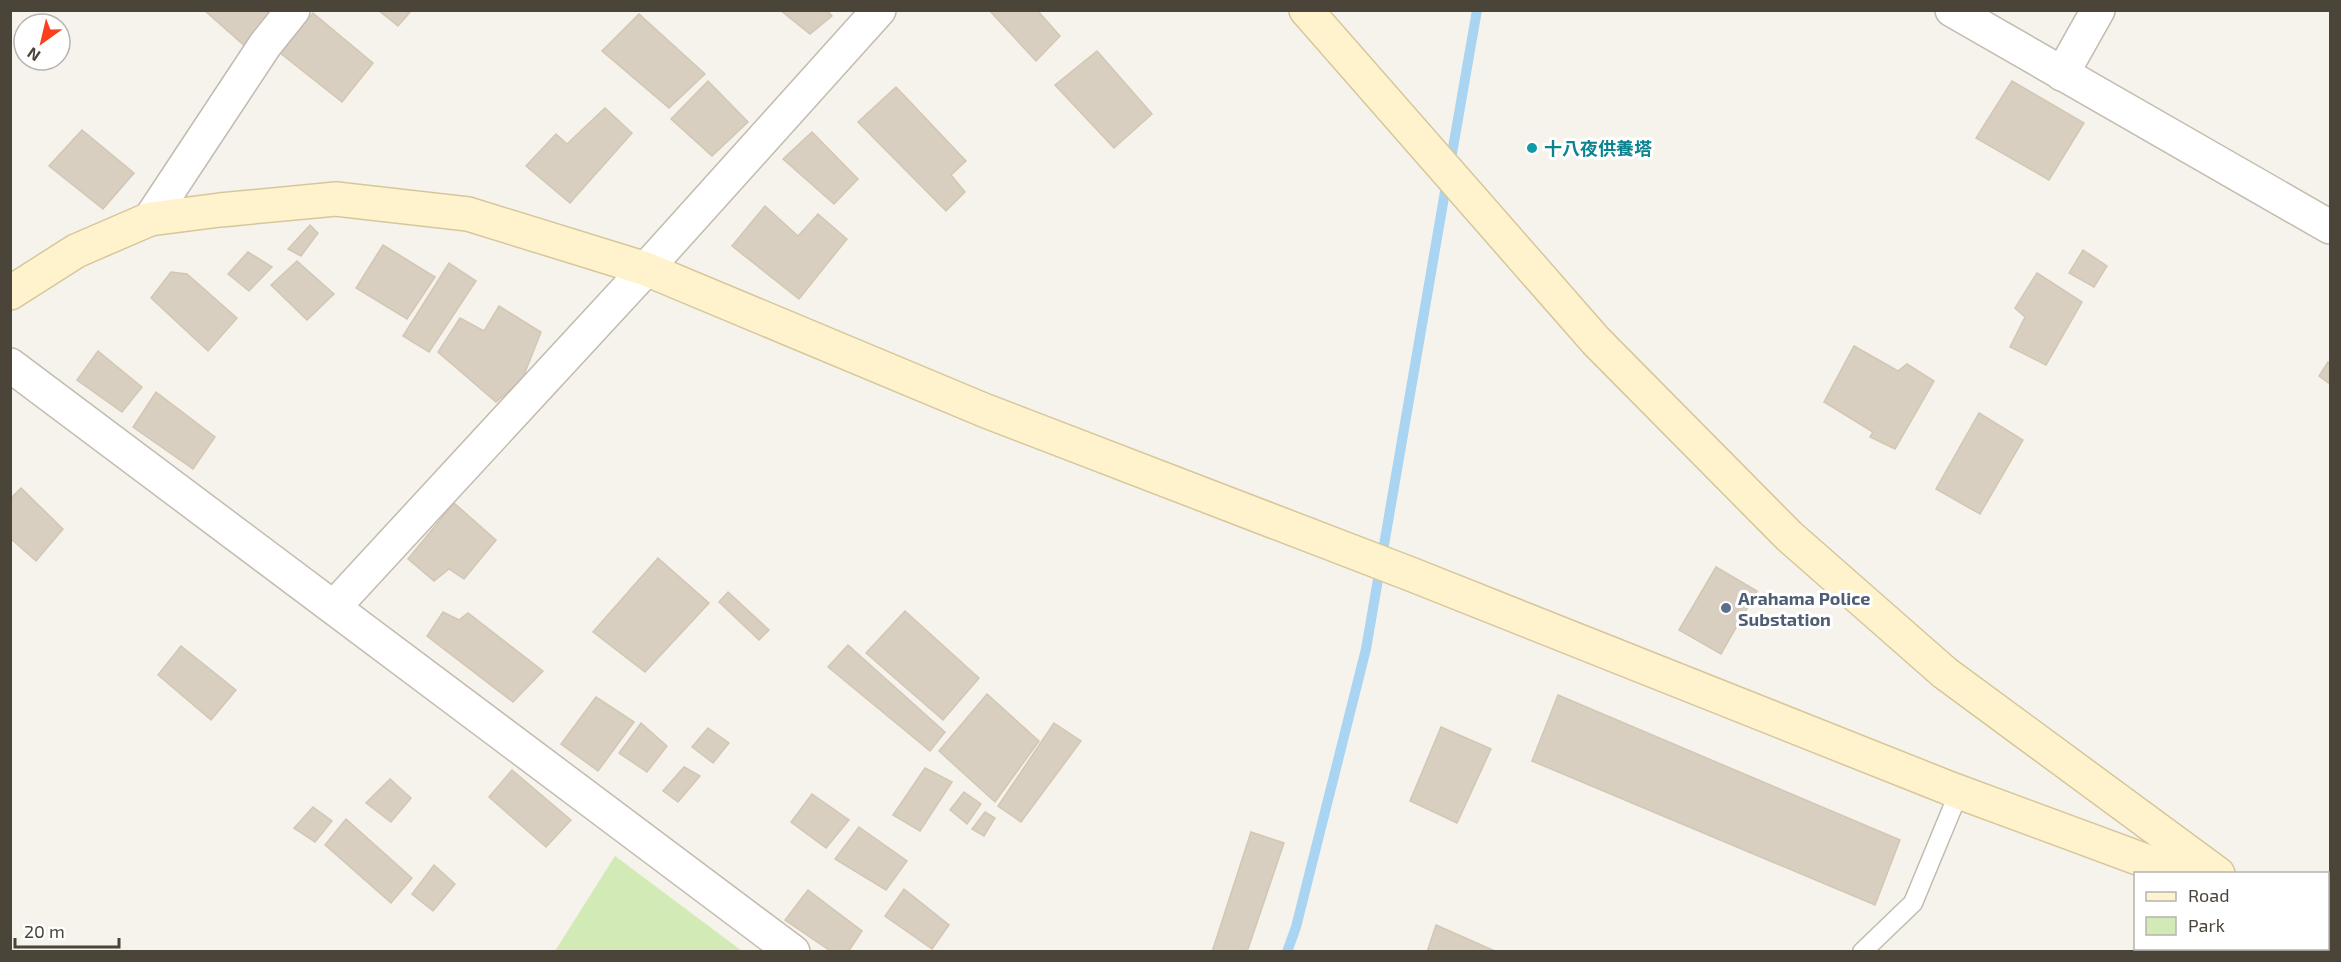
<svg xmlns="http://www.w3.org/2000/svg" width="2341" height="962" font-family="'Exo 2','Noto Sans JP',sans-serif">
<style>
.green{fill:#d2eab5}
.lines{fill:none;stroke-linecap:round;stroke-linejoin:round}
.stream{stroke:#a9d4f2;stroke-width:10}
.building{fill:#d8cfc1;stroke:#d3c7b4;stroke-width:1.5}
.lane-casing{stroke:#c2bbae;stroke-width:21}
.street-casing{stroke:#c2bbae;stroke-width:36}
.secondary-casing{stroke:#d6c79b;stroke-width:36}
.lane{stroke:#fff;stroke-width:18}
.street{stroke:#fff;stroke-width:33}
.secondary{stroke:#fff3cd;stroke-width:33}
.culture-dot{fill:#0f9aa8;stroke:#fff;stroke-width:2}
.service-dot{fill:#5c6f8a;stroke:#fff;stroke-width:2}
.labels{text-anchor:middle;dominant-baseline:central;stroke-width:6;stroke-linejoin:round;paint-order:stroke}
.culture-label{font-size:18px;font-weight:bold;fill:#0d838f;stroke:#fff;text-anchor:start}
.service-label{font-size:18px;font-weight:bold;fill:#4e5e75;stroke:#fff;text-anchor:start}
</style>
<rect width="100%" height="100%" fill="#f6f3ec"/>
<path class="green" d="M615,856L742,951H555Z"/>
<g class="lines">
<g class="stream">
<path d="M1450,165L1477,10"/>
<path d="M1287,952L1296,927L1366,649L1447,180"/>
</g>
</g>
<g class="building">
<path d="M204,10H281L247,48Z"/>
<path d="M378,10H412L398,26Z"/>
<path d="M780,10H827L832,16L810,34Z"/>
<path d="M989,10H1037L1060,36L1036,61Z"/>
<path d="M313,13L373,63L342,102L280,53Z"/>
<path d="M639,14L705,74L669,108L602,51Z"/>
<path d="M1097,51L1152,114L1114,148L1055,85Z"/>
<path d="M708,81L748,122L712,156L671,119Z"/>
<path d="M2012,81L2084,123L2049,180L1976,138Z"/>
<path d="M896,87L966,161L951,175L965,192L946,211L858,122Z"/>
<path d="M605,108L632,133L570,203L526,166L556,134L567,144Z"/>
<path d="M82,130L134,173L103,209L49,166Z"/>
<path d="M812,132L858,179L834,204L783,159Z"/>
<path d="M765,206L798,236L818,214L847,239L799,299L732,246Z"/>
<path d="M310,225L318,233L301,256L288,249Z"/>
<path d="M383,245L435,277L407,319L356,288Z"/>
<path d="M2083,250L2107,266L2094,287L2069,273Z"/>
<path d="M248,252L272,267L249,291L228,274Z"/>
<path d="M297,261L334,294L307,320L271,285Z"/>
<path d="M449,263L476,281L429,352L403,336Z"/>
<path d="M171,272L187,274L237,318L208,351L151,298Z"/>
<path d="M2037,273L2082,302L2046,365L2010,347L2025,317L2015,308Z"/>
<path d="M499,306L541,332L522,380L496,402L438,352L460,318L484,331Z"/>
<path d="M1854,346L1898,371L1907,364L1934,381L1895,449L1870,437L1873,432L1824,402Z"/>
<path d="M98,351L142,387L122,412L77,380Z"/>
<path d="M2328,362L2330,364V384L2319,376Z"/>
<path d="M156,392L215,437L193,469L133,427Z"/>
<path d="M1979,413L2023,440L1980,514L1936,489Z"/>
<path d="M21,488L63,529L36,561L10,538V499Z"/>
<path d="M454,503L496,540L464,579L449,569L434,581L408,559Z"/>
<path d="M658,558L709,603L645,672L593,632Z"/>
<path d="M1716,567L1757,591L1721,654L1679,630Z"/>
<path d="M728,592L769,630L759,640L719,602Z"/>
<path d="M905,611L979,678L943,720L866,653Z"/>
<path d="M443,612L459,620L468,613L543,671L513,702L427,636Z"/>
<path d="M848,645L945,732L930,751L828,667Z"/>
<path d="M181,646L236,690L211,720L158,675Z"/>
<path d="M987,694L1039,741L995,802L939,751Z"/>
<path d="M1558,695L1900,840L1875,905L1532,761Z"/>
<path d="M596,697L634,722L598,771L561,744Z"/>
<path d="M641,723L667,746L647,772L619,753Z"/>
<path d="M1054,723L1081,741L1021,822L998,806Z"/>
<path d="M1441,727L1491,749L1457,823L1410,801Z"/>
<path d="M708,728L729,743L713,763L692,747Z"/>
<path d="M684,767L700,776L678,802L663,791Z"/>
<path d="M925,768L952,782L920,831L893,815Z"/>
<path d="M512,770L571,820L546,847L489,797Z"/>
<path d="M390,779L411,798L391,822L366,803Z"/>
<path d="M964,792L981,804L967,824L950,810Z"/>
<path d="M812,794L849,820L826,848L791,822Z"/>
<path d="M313,807L332,821L315,842L294,828Z"/>
<path d="M985,812L995,818L984,836L972,829Z"/>
<path d="M346,819L412,878L391,903L325,845Z"/>
<path d="M859,827L907,861L886,890L835,859Z"/>
<path d="M1251,832L1284,843L1247,952H1212Z"/>
<path d="M434,865L455,884L433,911L412,894Z"/>
<path d="M904,889L949,925L932,949L885,916Z"/>
<path d="M808,890L862,931L848,952H832L785,920Z"/>
<path d="M1436,925L1497,952H1427Z"/>
</g>
<g class="lines">
<g class="lane-casing">
<path id="lane" d="M1862,952L1913,903L1959,792"/>
</g>
<g class="street-casing">
<g id="street">
<path d="M1952,10L2330,227"/>
<path d="M2062,74L2098,10"/>
<path d="M150,219L265,45L293,10"/>
<path d="M10,365L793,952"/>
<path d="M334,607L646,269L879,10"/>
</g>
</g>
<g class="secondary-casing">
<g id="secondary">
<path d="M1306,10L1596,341L1789,536L1945,673L2218,874"/>
<path d="M10,293L76,251L150,219L220,210L336,199L468,214L646,269L986,411L1413,575L1951,789L2181,874"/>
<path d="M2328,928L2330,929"/>
</g>
</g>
<use href="#lane" class="lane"/>
<use href="#street" class="street"/>
<use href="#secondary" class="secondary"/>
</g>
<circle class="culture-dot" cx="1532" cy="148" r="6"/>
<circle class="service-dot" cx="1726" cy="608" r="6"/>
<g class="labels">
<g class="culture-label">
<text x="1544" y="148">十八夜供養塔</text>
</g>
<g class="service-label">
<text x="1738" y="598">Arahama Police<tspan x="1738" dy="21">Substation</tspan></text>
</g>
</g>
<rect width="2341" height="962" fill="none" stroke="#4b4439" stroke-width="24"/>
<rect x="2134" y="872" width="195" height="78" fill="#ffffff" stroke="#b7b4b0" stroke-width="1.5"/>
<rect x="2146" y="892" width="30" height="9" fill="#fff3cd" stroke="#b7b4b0" stroke-width="1.5"/>
<text x="2188" y="902" font-size="18" fill="#4b4439">Road</text>
<rect x="2146" y="917" width="30" height="18" fill="#d2eab5" stroke="#b7b4b0" stroke-width="1.5"/>
<text x="2188" y="932" font-size="18" fill="#4b4439">Park</text>
<g transform="translate(42 42) rotate(214)"><circle r="28" fill="#ffffff" stroke="#b7b4b0" stroke-width="1.5"/>
<path d="M0-4.5L10 22L0 15L-10 22Z" fill="#fc3f1d"/>
<text y="-9" font-size="16" font-weight="bold" text-anchor="middle" fill="#4b4439">N</text>
</g>
<path d="M15 938v9h104v-9" fill="none" stroke="#4b4439" stroke-width="3"/>
<text x="24" y="938" font-size="18" fill="#4b4439" stroke="#ffffff" stroke-width="4.5" paint-order="stroke">20 m</text>
</svg>
